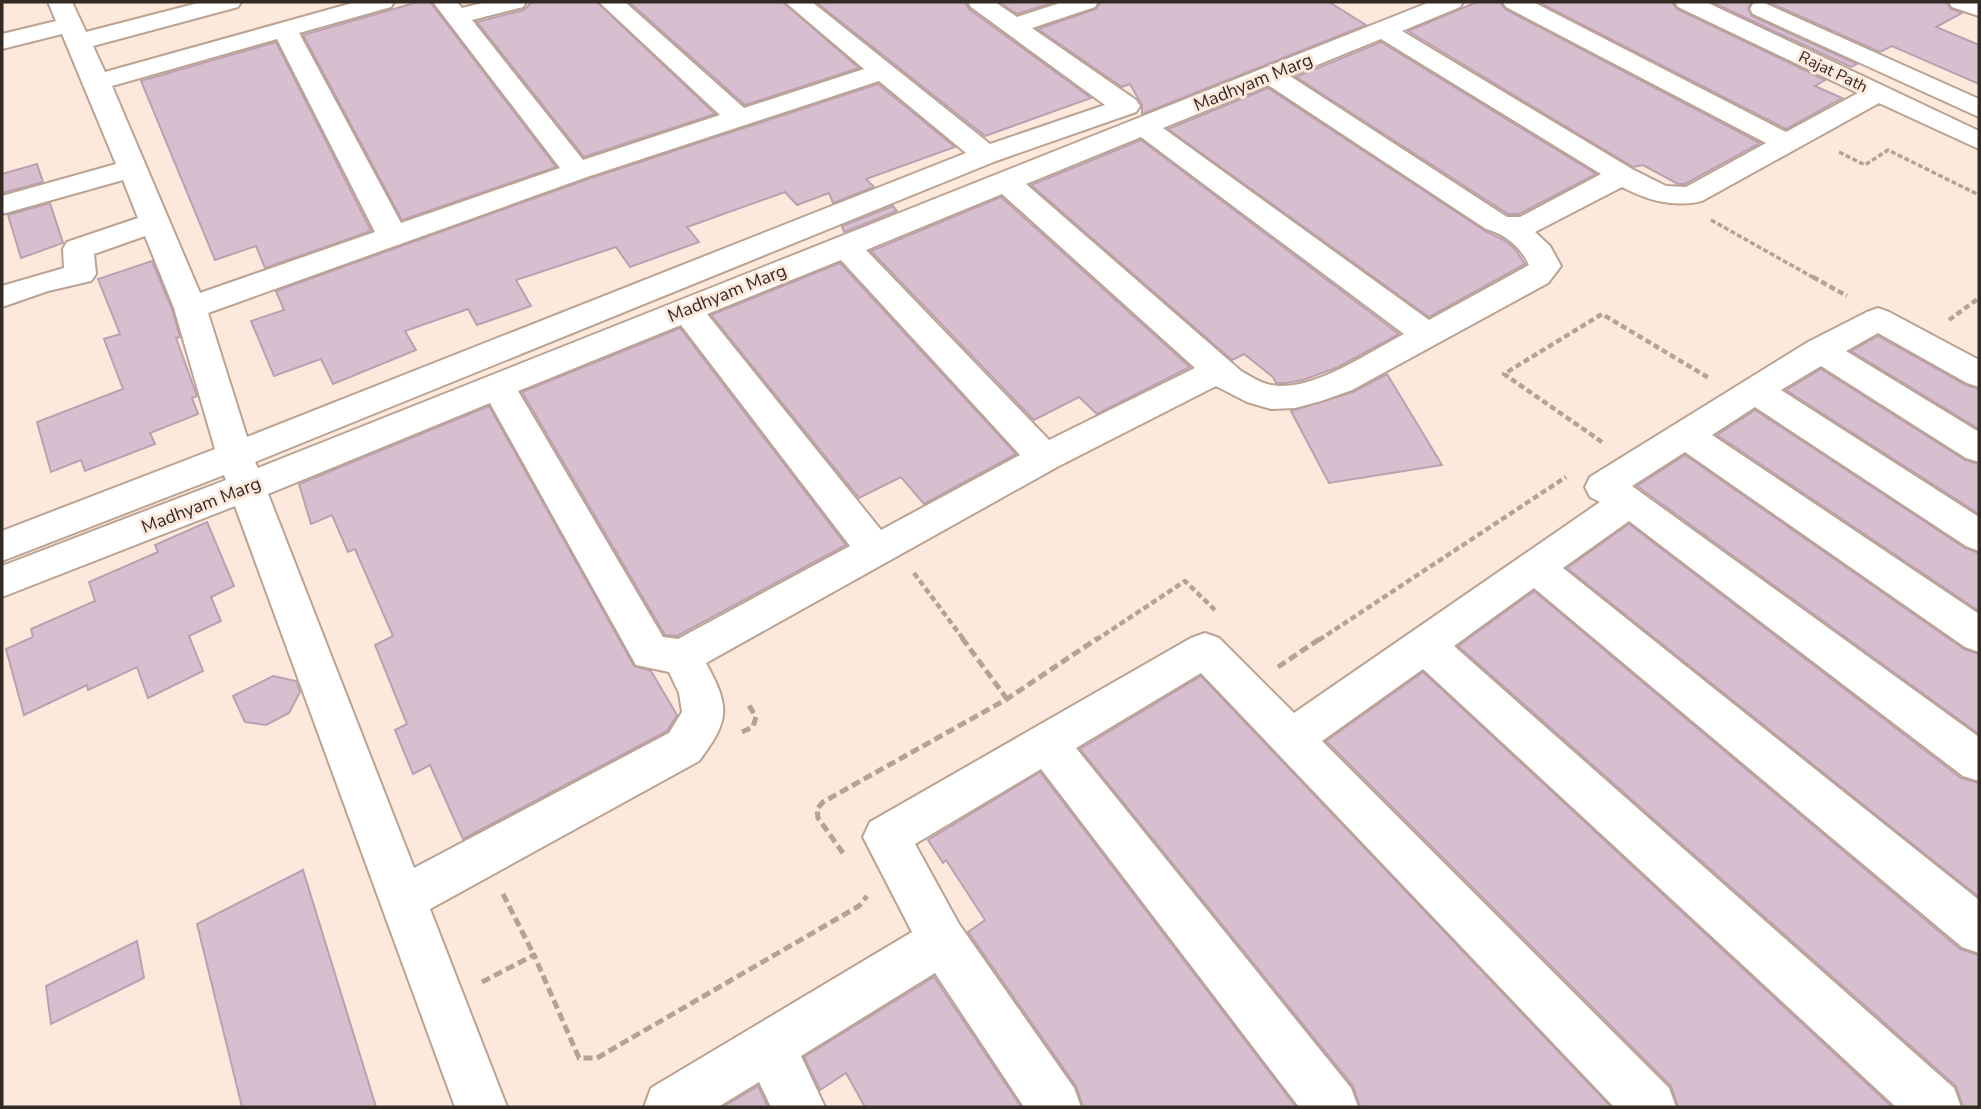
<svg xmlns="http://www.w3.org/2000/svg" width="1981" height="1109" font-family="'Nunito Sans',sans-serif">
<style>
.building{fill:#d8bfd0;stroke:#baa1b1;stroke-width:2}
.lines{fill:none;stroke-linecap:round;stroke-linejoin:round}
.minor-casing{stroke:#baa392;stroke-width:4}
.path-far2{stroke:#b2a297;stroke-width:3.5;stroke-dasharray:5 2.5;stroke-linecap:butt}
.path-far1{stroke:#b2a297;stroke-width:4.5;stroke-dasharray:6 3.5;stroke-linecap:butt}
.path{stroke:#b2a297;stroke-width:5;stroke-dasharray:9 4.5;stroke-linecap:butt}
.minor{fill:#fff;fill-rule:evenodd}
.labels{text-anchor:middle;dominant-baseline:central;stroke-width:6;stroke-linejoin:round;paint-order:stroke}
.far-street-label{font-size:16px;fill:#332a23;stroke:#fde9db}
.street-label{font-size:18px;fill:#332a23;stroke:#fde9db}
</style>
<rect width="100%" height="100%" fill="#fde9db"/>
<g class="building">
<path d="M418,2H430L556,167L402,220L303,35Z"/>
<path d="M532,2H597L715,114L584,157L477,22L524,10Z"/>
<path d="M629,2H783L859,68L745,105Z"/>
<path d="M816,2H965L969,9L1091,98L985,136Z"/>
<path d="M999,2H1055L1017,14Z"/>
<path d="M1101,2H1329L1366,25L1142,114V105L1130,84L1122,87L1038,29L1096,9Z"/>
<path d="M1477,2H1500L1505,9L1760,143L1685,184H1678L1643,165L1633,167L1408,31Z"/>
<path d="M1538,2H1672L1677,9L1825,80L1815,86L1842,98L1786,129Z"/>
<path d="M1712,2H1752L1748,8L1752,16L1857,64L1851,67Z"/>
<path d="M1768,2H1946L1951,9L1962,13L1936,27L1979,45V84L1892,46L1880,52Z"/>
<path d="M276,42L371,231L265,268L256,246L215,260L141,81Z"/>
<path d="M1381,42L1596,174L1519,214H1508L1296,77Z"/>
<path d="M878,84L955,147L866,179L874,187L833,203L829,193L797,205L785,192L687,227L699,242L630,267L616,247L516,280L531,306L477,325L468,309L405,331L416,350L333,384L321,359L274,376L251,321L284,310L276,291L588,179Z"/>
<path d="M1268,88L1485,231L1504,240L1515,249L1525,264L1429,317L1168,129Z"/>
<path d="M1141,140L1399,334L1338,367L1303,380L1287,383H1276L1273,377L1244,354L1232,360L1031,185Z"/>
<path d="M37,164L43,182L2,193V174Z"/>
<path d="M1001,197L1190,367L1097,414L1079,397L1034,420L871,251Z"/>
<path d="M50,203L63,243L21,258L8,215Z"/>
<path d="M893,206L897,211L844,232L842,226Z"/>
<path d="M152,261L172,309L180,337L176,338L197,396L192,398L198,414L150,433L155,444L85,471L81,460L51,472L37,422L123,389L104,339L120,334L98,279Z"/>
<path d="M840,263L1016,454L924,504L901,477L859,498L711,315Z"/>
<path d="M680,328L846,545L677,636L665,635L522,392Z"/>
<path d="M1878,336L1966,385L1979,389V429L1851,351Z"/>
<path d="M1821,369L1965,460L1979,464V514L1786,390Z"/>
<path d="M1387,374L1442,465L1329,483L1291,411L1353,392Z"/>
<path d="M489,406L634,666L651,671L677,715L667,731L463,839L430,765L413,774L395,730L407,724L375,645L393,636L355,549L348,552L332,515L311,524L299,484Z"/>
<path d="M1755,410L1965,548L1979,553V611L1717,435Z"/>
<path d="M1685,455L1964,649L1979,654V734L1637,486Z"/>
<path d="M207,522L234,586L211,597L221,621L189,636L203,671L148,698L137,667L88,690L87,685L24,715L6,649L33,637L31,629L95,601L89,582L158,552L155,545Z"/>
<path d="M1629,524L1961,778L1979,783V897L1567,568Z"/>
<path d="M1534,591L1960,949L1979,955V1107H1963L1956,1086L1458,646Z"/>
<path d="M1423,672L1892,1107H1678L1671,1086L1326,741Z"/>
<path d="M273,676L296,681L300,692L289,713L266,725L245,722L233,696Z"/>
<path d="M1201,676L1611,1107H1360L1353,1086L1080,749Z"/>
<path d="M1040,772L1296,1107H1083L1076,1086L968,932L985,920L946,860L943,863L928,840Z"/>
<path d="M303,870L376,1107H242L197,924Z"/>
<path d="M137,941L144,978L51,1024L46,986Z"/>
<path d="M934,977L1021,1107H865L846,1073L820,1090L804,1057Z"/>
<path d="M758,1086L768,1107H723Z"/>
</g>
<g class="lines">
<g class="minor-casing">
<g id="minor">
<path d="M48,2H72L86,32L202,2H241L238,7L93,46L105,72L356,2H394L391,7L299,33L401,223L560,168L433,2H457L462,8L486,2H526L523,7L472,20L583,160L720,115L599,2H625L744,108L864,69L785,2H812L990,144L1105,105L971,7L968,2H995L1017,17L1063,2H1098L1095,7L1032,28L1136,100L1140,106L1136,112L996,161L255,462L258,468L1430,2H1463L1460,7L1402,31L1632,169L1666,186L1686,187L1766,143L1506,7L1503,2H1533L1786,132L1858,93L1678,7L1675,2H1706L1979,131V149L1879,103L1702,201C1673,208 1647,200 1622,187L1535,232L1550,246L1561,266L1548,283L1352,390L1321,401L1295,408L1271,409L1247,402L1216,386L1057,467L706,663C730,707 730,720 699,761L430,909L507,1107H455L235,506L2,597V566L226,480L224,475L2,561V531L215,449L174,308L145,236L94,254L96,274L91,281L48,291L2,307V286L64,268L63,249L67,242L138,218L123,180L2,214V196L116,164L62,34L2,49V34L56,21ZM277,39L375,232L200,293L112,86ZM1381,39L1601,174L1520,217H1507L1290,76ZM879,81L966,153L247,437L208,313L587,177ZM1268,85L1486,229C1505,234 1521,247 1529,265L1429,320L1163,128ZM1141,137L1404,334C1369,352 1311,393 1271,385C1260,383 1250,376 1241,371L1026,184ZM1002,194L1195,368L1049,440L866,250ZM841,260L1020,455L881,530L707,314ZM681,325L850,546L678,639L663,637L518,391ZM490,403L636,665L669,672L679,693L682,712L669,733L414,868L268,494Z"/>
<path d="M1762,2L1979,99V117L1753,14L1750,9L1753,4Z"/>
<path d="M1949,2H1979V16L1952,7Z"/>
<path d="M1878,308L1889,312L1979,360V387L1967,383L1878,333L1846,351L1979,432V462L1966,458L1821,366L1781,390L1979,517V551L1966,546L1755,407L1712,435L1979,614V652L1965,647L1685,452L1632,486L1979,737V781L1963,776L1629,521L1563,568L1979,900V953L1962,947L1534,588L1454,646L1954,1088L1961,1107H1896L1423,669L1322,741L1669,1088L1676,1107H1614L1201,673L1076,748L1351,1088L1358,1107H1299L1041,769L915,844L959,924L1074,1088L1081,1107H1024L935,973L801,1056L825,1107H771L759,1082L718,1107H644L651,1088L912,932L863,837L870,822L1191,638L1205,633L1219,638L1294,713L1600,502L1590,497L1585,487L1590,477L1808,342L1867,312Z"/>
</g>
</g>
<g class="path-far2">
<path d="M1839,152L1865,165L1888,150L1979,195"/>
<path d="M1711,220L1816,279"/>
</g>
<g class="path-far1">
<path d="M1813,277L1847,296"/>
<path d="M1949,320L1979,298"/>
<path d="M1602,442L1504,374L1602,314L1709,378"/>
<path d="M914,573L964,640"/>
<path d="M1096,640L1185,581L1216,611"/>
<path d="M1319,640L1566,477"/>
</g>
<g class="path">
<path d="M962,638L1007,699"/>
<path d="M1278,667L1321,638"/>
<path d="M742,732L753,727L756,717L747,702"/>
<path d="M843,853L818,818L817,809L823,802L1007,699L1098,638"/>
<path d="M503,894L534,955"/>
<path d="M482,982L534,955L579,1058H597L859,906L867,896"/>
</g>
<use href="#minor" class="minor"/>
</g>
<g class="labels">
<g class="far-street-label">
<text transform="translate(1833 72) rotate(26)">Rajat Path</text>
</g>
<g class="street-label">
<text transform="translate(1253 82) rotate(-22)">Madhyam Marg</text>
<text transform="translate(727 293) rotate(-22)">Madhyam Marg</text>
<text transform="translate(201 505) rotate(-21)">Madhyam Marg</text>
</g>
</g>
<rect width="1981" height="1109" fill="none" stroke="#332a23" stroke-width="7"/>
</svg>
